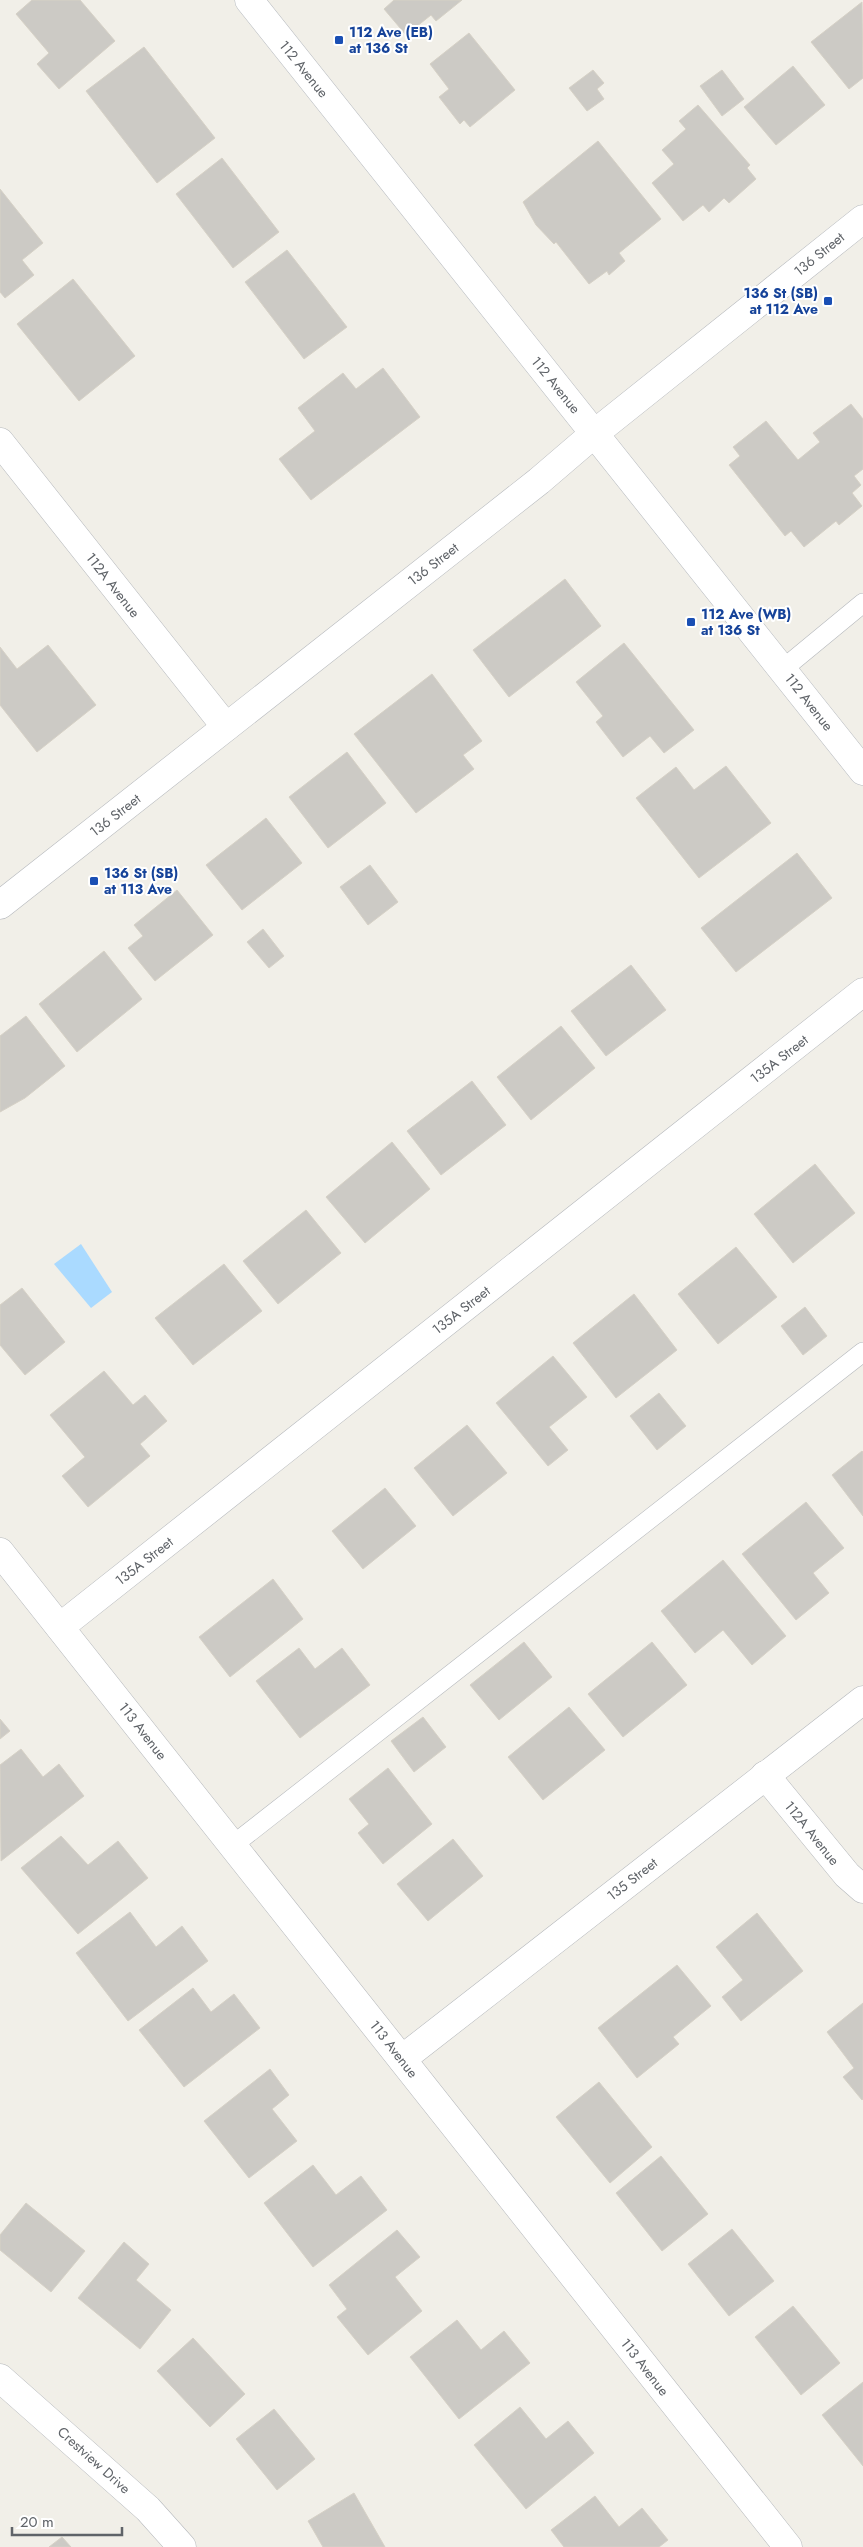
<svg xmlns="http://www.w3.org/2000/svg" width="863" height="2547" font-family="Jost,sans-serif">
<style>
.water{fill:#aadaff}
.building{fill:#cccac5;stroke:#d6d1c6}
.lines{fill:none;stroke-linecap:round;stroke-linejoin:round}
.service-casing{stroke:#b5b8bc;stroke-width:20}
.minor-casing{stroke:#b5b8bc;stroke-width:29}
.tertiary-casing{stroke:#b5b8bc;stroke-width:29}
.secondary-casing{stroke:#b6babf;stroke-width:29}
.service{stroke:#fff;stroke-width:19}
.minor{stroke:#fff;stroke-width:28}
.tertiary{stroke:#fff;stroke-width:28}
.secondary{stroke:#fff;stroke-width:28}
.transit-dot{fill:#1a4fb4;stroke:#fff;stroke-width:2}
.labels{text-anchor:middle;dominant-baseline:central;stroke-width:4;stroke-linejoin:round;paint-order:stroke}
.transit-label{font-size:14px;font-weight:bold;fill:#164399;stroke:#fff;text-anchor:start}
.street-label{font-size:14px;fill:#5f6368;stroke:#fff}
</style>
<rect width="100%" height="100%" fill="#f1efe8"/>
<path class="water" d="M81,1244L112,1292L91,1308L54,1264Z"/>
<g class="building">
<path d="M32,0H80L115,41L59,89L37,64L49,53L16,14Z"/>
<path d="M394,0H462L436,21L431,15L406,35L384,9Z"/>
<path d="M862,2L863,78L849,89L811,42Z"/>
<path d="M469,33L515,90L470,127L464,120L460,124L439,97L449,89L430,64Z"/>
<path d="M144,47L215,138L157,183L86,91Z"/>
<path d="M793,66L825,105L776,145L744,107Z"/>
<path d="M593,70L604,83L597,89L604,99L587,111L569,88Z"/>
<path d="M722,70L744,99L722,116L700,86Z"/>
<path d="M698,105L750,165L747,168L756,179L729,203L724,198L709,212L703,205L683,221L652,183L674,164L662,150L686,129L679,121Z"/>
<path d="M598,141L661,219L619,253L625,261L609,275L607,271L589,284L556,242L554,244L536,225L523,202Z"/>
<path d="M222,158L279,232L233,268L176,194Z"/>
<path d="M0,189L43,243L22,260L34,275L5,298L0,292Z"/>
<path d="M287,250L347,327L304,359L245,282Z"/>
<path d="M73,279L135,356L79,401L17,324Z"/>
<path d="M383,368L420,417L311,500L279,459L315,431L298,408L343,373L356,389Z"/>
<path d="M851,404L863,419V469L854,476L861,485L852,493L862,506L839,525L836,521L804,547L791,531L785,536L729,465L740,456L733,447L766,421L798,460L820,442L813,433Z"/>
<path d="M565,579L601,626L509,697L473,650Z"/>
<path d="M624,643L694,730L664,753L650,736L623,757L596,722L603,716L576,682Z"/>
<path d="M48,645L96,705L37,752L0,705V647L17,669Z"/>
<path d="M432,674L482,741L463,755L474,769L416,813L354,734Z"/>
<path d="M347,752L386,803L328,848L289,797Z"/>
<path d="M726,766L771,823L699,878L636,798L676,767L694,790Z"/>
<path d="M266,818L302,863L242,910L206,865Z"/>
<path d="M797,853L832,898L736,972L701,928Z"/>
<path d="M370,865L398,902L368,925L340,887Z"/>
<path d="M177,890L213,935L155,981L128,948L143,936L134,925Z"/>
<path d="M263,929L284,956L269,968L247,942Z"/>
<path d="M104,951L142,999L77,1052L39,1004Z"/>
<path d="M631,965L666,1010L606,1056L571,1011Z"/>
<path d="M26,1016L65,1066L25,1098L0,1112V1036Z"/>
<path d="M561,1026L595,1068L531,1120L497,1077Z"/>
<path d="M472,1081L506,1125L441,1175L407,1131Z"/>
<path d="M392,1142L430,1189L365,1243L326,1197Z"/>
<path d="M815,1164L855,1213L793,1263L754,1214Z"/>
<path d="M306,1210L341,1253L278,1304L243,1261Z"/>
<path d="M736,1247L777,1297L718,1344L678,1294Z"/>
<path d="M224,1264L262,1311L193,1365L155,1318Z"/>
<path d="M22,1288L65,1342L25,1375L0,1345V1305Z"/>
<path d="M634,1294L677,1350L616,1398L573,1343Z"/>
<path d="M805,1307L827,1336L803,1355L781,1326Z"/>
<path d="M553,1356L587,1397L549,1427L568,1450L548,1466L496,1403Z"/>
<path d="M104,1371L133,1405L145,1395L167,1421L140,1444L150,1456L88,1507L62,1476L85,1457L50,1415Z"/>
<path d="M659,1393L686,1426L657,1450L630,1416Z"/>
<path d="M467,1425L507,1473L453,1516L414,1468Z"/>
<path d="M862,1451L863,1452V1516L832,1475Z"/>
<path d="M385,1488L416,1526L363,1569L332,1531Z"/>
<path d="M806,1502L844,1548L813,1573L829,1593L796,1620L742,1554Z"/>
<path d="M723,1560L786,1636L752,1665L723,1630L695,1653L661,1611Z"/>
<path d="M273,1579L303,1619L230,1677L199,1637Z"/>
<path d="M524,1642L552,1677L499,1720L470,1685Z"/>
<path d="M652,1642L687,1685L623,1737L588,1694Z"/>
<path d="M299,1648L315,1669L342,1648L370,1685L300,1738L256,1681Z"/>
<path d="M569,1707L605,1750L543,1800L508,1757Z"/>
<path d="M423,1717L446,1747L414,1772L391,1741Z"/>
<path d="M0,1719L10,1731L0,1739Z"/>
<path d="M21,1749L43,1777L59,1764L84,1796L1,1861L0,1765Z"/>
<path d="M388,1768L432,1824L383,1864L358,1833L369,1824L349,1799Z"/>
<path d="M61,1836L88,1865L118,1841L148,1878L78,1934L21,1868Z"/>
<path d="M453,1839L483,1876L428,1921L397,1884Z"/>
<path d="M130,1912L156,1947L182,1926L208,1961L128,2021L76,1953Z"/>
<path d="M757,1913L803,1971L741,2021L722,1997L743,1980L716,1947Z"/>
<path d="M677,1965L711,2006L673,2037L679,2044L637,2078L598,2028Z"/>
<path d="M193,1988L211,2012L234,1994L260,2028L184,2087L139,2030Z"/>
<path d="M863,2003V2099L862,2100L843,2077L854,2068L827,2032Z"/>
<path d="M270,2069L289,2095L272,2109L297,2141L249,2178L204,2121Z"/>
<path d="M599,2082L652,2147L610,2183L556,2117Z"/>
<path d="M661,2156L708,2214L662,2251L616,2193Z"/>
<path d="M313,2165L336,2195L361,2176L387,2210L313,2267L264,2203Z"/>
<path d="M26,2203L85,2251L51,2292L0,2250V2235Z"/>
<path d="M732,2229L774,2281L729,2316L688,2264Z"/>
<path d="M397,2230L420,2257L395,2277L422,2311L368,2355L337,2317L347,2309L329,2285Z"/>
<path d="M124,2242L149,2264L136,2280L171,2310L140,2349L78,2298Z"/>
<path d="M793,2306L840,2363L801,2395L755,2337Z"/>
<path d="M457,2320L481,2350L504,2331L530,2363L459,2419L410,2357Z"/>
<path d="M193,2338L245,2394L210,2427L157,2371Z"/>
<path d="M863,2382V2466L822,2415Z"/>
<path d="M520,2407L546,2439L568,2421L594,2453L526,2509L474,2445Z"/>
<path d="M274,2409L315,2459L277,2490L236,2439Z"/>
<path d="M354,2493L385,2547H323L308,2521Z"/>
<path d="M595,2496L619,2527L642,2508L668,2540L659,2547H564L551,2530Z"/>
<path d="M62,2537L71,2547H49Z"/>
</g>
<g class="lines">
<g class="service-casing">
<g id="service">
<path d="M783,669L863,603"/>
<path d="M233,1845L863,1352"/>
</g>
</g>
<g class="minor-casing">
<g id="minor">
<path d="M0,442L226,727"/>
<path d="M0,905L539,481L595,433"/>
<path d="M0,1552L788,2547"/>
<path d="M60,1627L863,992"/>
<path d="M765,1775L847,1875L863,1889"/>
<path d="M402,2059L863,1700"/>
<path d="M0,2378L148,2509L182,2547"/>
</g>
</g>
<g class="tertiary-casing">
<path id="tertiary" d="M595,433L863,219"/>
</g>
<g class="secondary-casing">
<path id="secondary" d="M249,0L863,771"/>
</g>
<use href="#service" class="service"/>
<use href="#minor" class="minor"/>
<use href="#tertiary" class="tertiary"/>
<use href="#secondary" class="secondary"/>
</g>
<g class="transit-dot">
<rect x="334" y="35" width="10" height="10" rx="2.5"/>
<rect x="823" y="296" width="10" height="10" rx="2.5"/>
<rect x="686" y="617" width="10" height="10" rx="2.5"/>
<rect x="89" y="876" width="10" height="10" rx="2.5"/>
</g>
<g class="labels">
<g class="transit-label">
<text x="349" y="32">112 Ave (EB)<tspan x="349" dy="16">at 136 St</tspan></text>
<text x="818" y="293" text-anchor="end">136 St (SB)<tspan x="818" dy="16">at 112 Ave</tspan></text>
<text x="701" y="614">112 Ave (WB)<tspan x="701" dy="16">at 136 St</tspan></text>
<text x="104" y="873">136 St (SB)<tspan x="104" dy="16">at 113 Ave</tspan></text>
</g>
<g class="street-label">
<text transform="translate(304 69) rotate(51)">112 Avenue</text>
<text transform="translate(819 254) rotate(-39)">136 Street</text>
<text transform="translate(556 385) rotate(51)">112 Avenue</text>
<text transform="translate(433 564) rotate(-38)">136 Street</text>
<text transform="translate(113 585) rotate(52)">112A Avenue</text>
<text transform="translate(809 702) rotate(52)">112 Avenue</text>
<text transform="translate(115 815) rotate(-38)">136 Street</text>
<text transform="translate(779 1059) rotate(-38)">135A Street</text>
<text transform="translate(461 1310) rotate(-38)">135A Street</text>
<text transform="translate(144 1561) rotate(-38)">135A Street</text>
<text transform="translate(143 1731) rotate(52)">113 Avenue</text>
<text transform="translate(812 1833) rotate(51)">112A Avenue</text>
<text transform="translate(632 1879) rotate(-38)">135 Street</text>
<text transform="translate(394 2049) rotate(52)">113 Avenue</text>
<text transform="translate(645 2367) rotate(52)">113 Avenue</text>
<text transform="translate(94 2460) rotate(42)">Crestview Drive</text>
</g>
</g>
<path d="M12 2527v8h110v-8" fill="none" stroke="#5f6368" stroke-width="2.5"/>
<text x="20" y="2527" font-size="15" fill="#5f6368" stroke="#ffffff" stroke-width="4" paint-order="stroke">20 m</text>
</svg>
